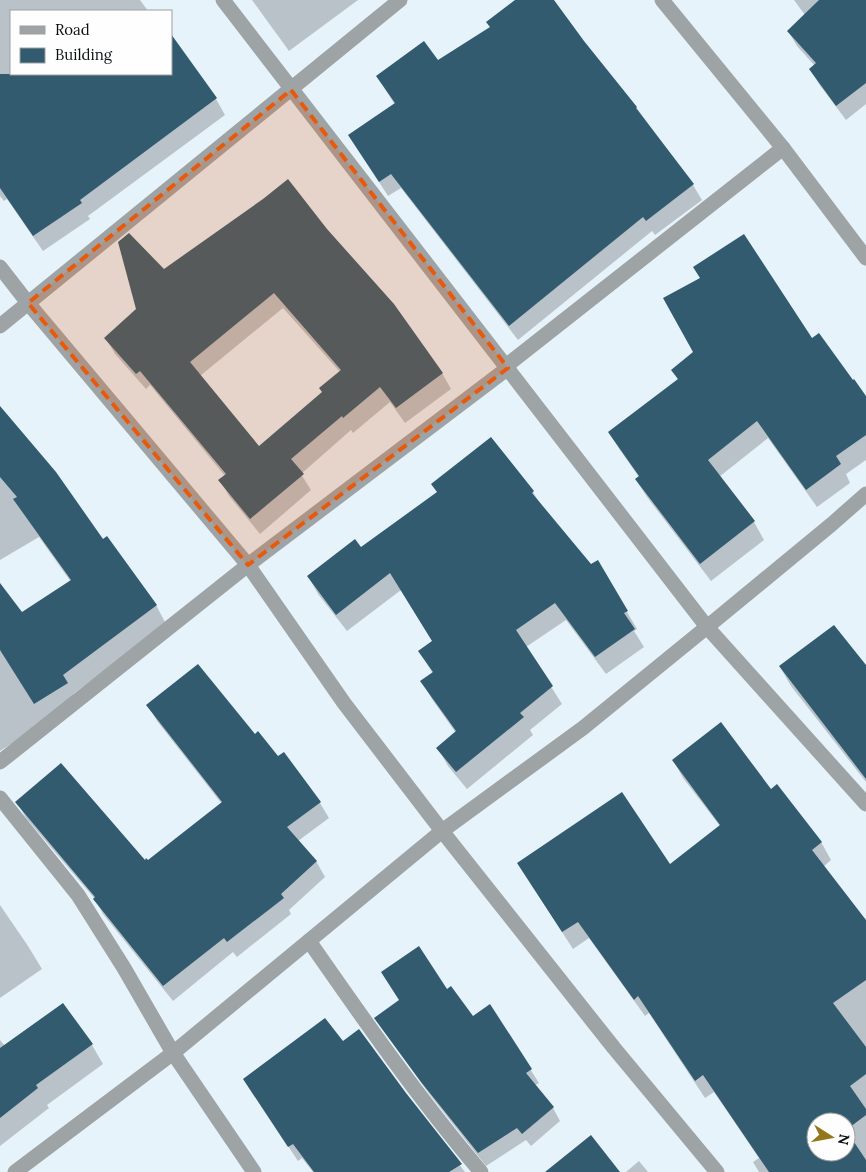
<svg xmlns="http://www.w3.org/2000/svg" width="866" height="1172" font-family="Lora,serif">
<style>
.shadow{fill:#0003;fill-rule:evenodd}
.building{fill:#325b6f;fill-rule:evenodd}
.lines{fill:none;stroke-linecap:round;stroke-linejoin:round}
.street{stroke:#9ea3a5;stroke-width:15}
.marked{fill:#e8590c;fill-opacity:0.2;stroke:#e8590c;stroke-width:4;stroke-dasharray:10 6;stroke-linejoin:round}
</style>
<rect width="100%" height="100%" fill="#e7f3fa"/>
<g class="shadow">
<path d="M0,0H140L148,11H11V74H171V36L216,99L225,115L88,216L90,219L43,251L7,199L4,201L0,196Z"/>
<path d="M252,0H358L289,51Z"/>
<path d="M517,0H553L583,41L636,107L693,185L702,200L655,235L652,231L518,340L401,188L388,196L350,136L395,105L377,76L437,61L491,28Z"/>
<path d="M794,0H866V104L846,120L819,84L810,69L815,66L797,46L788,31L805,15Z"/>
<path d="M263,200L442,373L451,389L405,423L390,402L353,433L351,430L301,474L311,490L260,534L229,496L220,480L225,476L150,385L146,389L115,354L106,339L138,310L164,270ZM283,308L340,372L323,392L259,448L200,376Z"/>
<path d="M811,340L866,398V460L846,474L850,483L817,507L768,438L719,477L754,522L764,540L711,581L647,497L636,480L639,477L620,450L609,433L678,380L673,370Z"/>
<path d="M0,408L102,541L156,605L166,624L73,694L77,702L0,751V585L21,614L71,582L39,537L0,560Z"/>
<path d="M533,492L540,504L591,565L597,561L637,629L634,631L644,647L606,674L566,620L526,647L562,704L530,730L533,735L467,789L448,766L438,748L456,733L432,699L422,682L433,674L420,652L433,642L401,590L347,631L318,594L308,576L361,549Z"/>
<path d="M780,667H866V782L791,686Z"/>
<path d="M148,705L254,735L278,758L284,754L320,803L329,818L298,841L316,861L325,877L289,910L291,914L237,957L233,952L173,1001L103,914L95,899L26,818L17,802L147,862L222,804L157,721Z"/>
<path d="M673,760L771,791L821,842L831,860L823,867L866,922V1172H759L753,1162L759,1158L714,1092L705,1098L649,1013L645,1016L589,938L573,949L529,881L670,866L720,826L683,778ZM816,1122H846V1152H816Z"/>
<path d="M0,905L28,946L42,969L0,998Z"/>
<path d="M447,990L472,1017L490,1006L539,1083L534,1086L553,1108L560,1121L531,1146L526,1140L486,1166L430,1095L384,1031L376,1018Z"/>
<path d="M0,1040L5,1046L92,1045L103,1064L47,1105L49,1108L0,1146Z"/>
<path d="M342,1042L405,1094L465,1172H313L302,1158L298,1161L244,1080Z"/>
<path d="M639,1161L648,1172H626Z"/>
</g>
<g class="building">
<path d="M515,0H554L584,41L637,107L636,108L694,184L646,221L643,217L509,326L391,174L379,182L348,135L395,103L376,76L424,41L438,60L490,27L486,22Z"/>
<path d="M819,0H866V83L836,106L809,69L816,63L787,31Z"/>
<path d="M171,34L217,98L80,200L82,203L33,236L0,188V74H171Z"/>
<path d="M288,179L327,229L394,304L443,373L396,408L380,387L343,418L342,416L291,459L304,474L250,519L218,480L226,474L140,371L136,374L104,338L136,309L118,242L129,233L164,269L263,199ZM274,293L341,370L319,388L322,392L259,446L190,362Z"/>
<path d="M744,234L812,338L819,333L853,380L854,379L866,396V435L836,456L841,464L806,490L757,421L708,460L755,521L700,564L635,479L639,476L608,432L678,379L671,370L693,352L663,298L700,278L693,267Z"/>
<path d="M0,406L56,472L103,539L107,536L157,605L63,675L68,683L34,704L0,650V583L22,612L71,580L13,499L17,497L0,477Z"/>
<path d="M491,437L534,491L532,493L591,564L598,560L628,611L624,613L635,629L595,657L555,603L516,630L553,686L520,713L524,717L456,772L436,748L456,731L420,681L433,672L418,651L432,641L390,573L336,615L307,576L355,539L361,547L437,492L431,484Z"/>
<path d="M834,625L866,665V779L779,666Z"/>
<path d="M198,664L255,734L258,731L278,756L284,752L321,802L287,827L317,861L281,894L284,898L227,942L224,938L163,986L93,899L95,897L15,802L61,763L145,860L146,858L148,860L222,802L146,705Z"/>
<path d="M721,722L771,789L777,784L822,842L812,850L866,920V980L833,1003L866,1047V1074L850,1086L866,1109V1115L846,1130L866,1160V1172H769L703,1075L695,1081L638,996L634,1000L578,922L562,932L517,863L622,792L670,864L720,825L672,760ZM816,1122H846V1152H816Z"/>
<path d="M419,946L447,989L451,986L473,1016L490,1004L532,1069L526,1073L554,1107L522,1134L517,1128L478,1153L421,1082L374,1018L399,1000L381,972Z"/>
<path d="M63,1003L93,1044L36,1085L38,1088L0,1118V1048Z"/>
<path d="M325,1018L343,1041L359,1029L406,1093L462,1164L449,1172H314L293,1144L288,1147L243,1079Z"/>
<path d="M591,1135L620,1172H545Z"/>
</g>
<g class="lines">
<g class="street">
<path d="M223,0L707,627L866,804"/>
<path d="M662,0L783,148L866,258"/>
<path d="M0,267L28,303L248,565L344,703L442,831L614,1048L717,1172"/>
<path d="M0,326L400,0"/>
<path d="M0,762L248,565L508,368L511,362L783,148"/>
<path d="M0,798L78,895L124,968L173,1053L254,1172"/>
<path d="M309,941C364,1020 419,1099 481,1172"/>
<path d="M15,1172L173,1053L442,831L583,728L707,627L832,524L866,494"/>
</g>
</g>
<path class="marked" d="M291,90L508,368L248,565L28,303Z"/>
<rect x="10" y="10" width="162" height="65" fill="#fefefe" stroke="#9d9fa0"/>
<rect x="20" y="26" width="25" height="8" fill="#9ea3a5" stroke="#9d9fa0"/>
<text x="55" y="35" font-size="15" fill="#0c1012">Road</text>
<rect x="20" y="48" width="25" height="15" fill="#325b6f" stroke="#9d9fa0"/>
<text x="55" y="60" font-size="15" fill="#0c1012">Building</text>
<g transform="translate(831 1137) rotate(101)"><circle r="24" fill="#fefefe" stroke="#9d9fa0"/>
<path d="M0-4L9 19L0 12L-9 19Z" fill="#94761d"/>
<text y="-8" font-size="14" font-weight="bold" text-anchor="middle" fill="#0c1012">N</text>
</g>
</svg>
